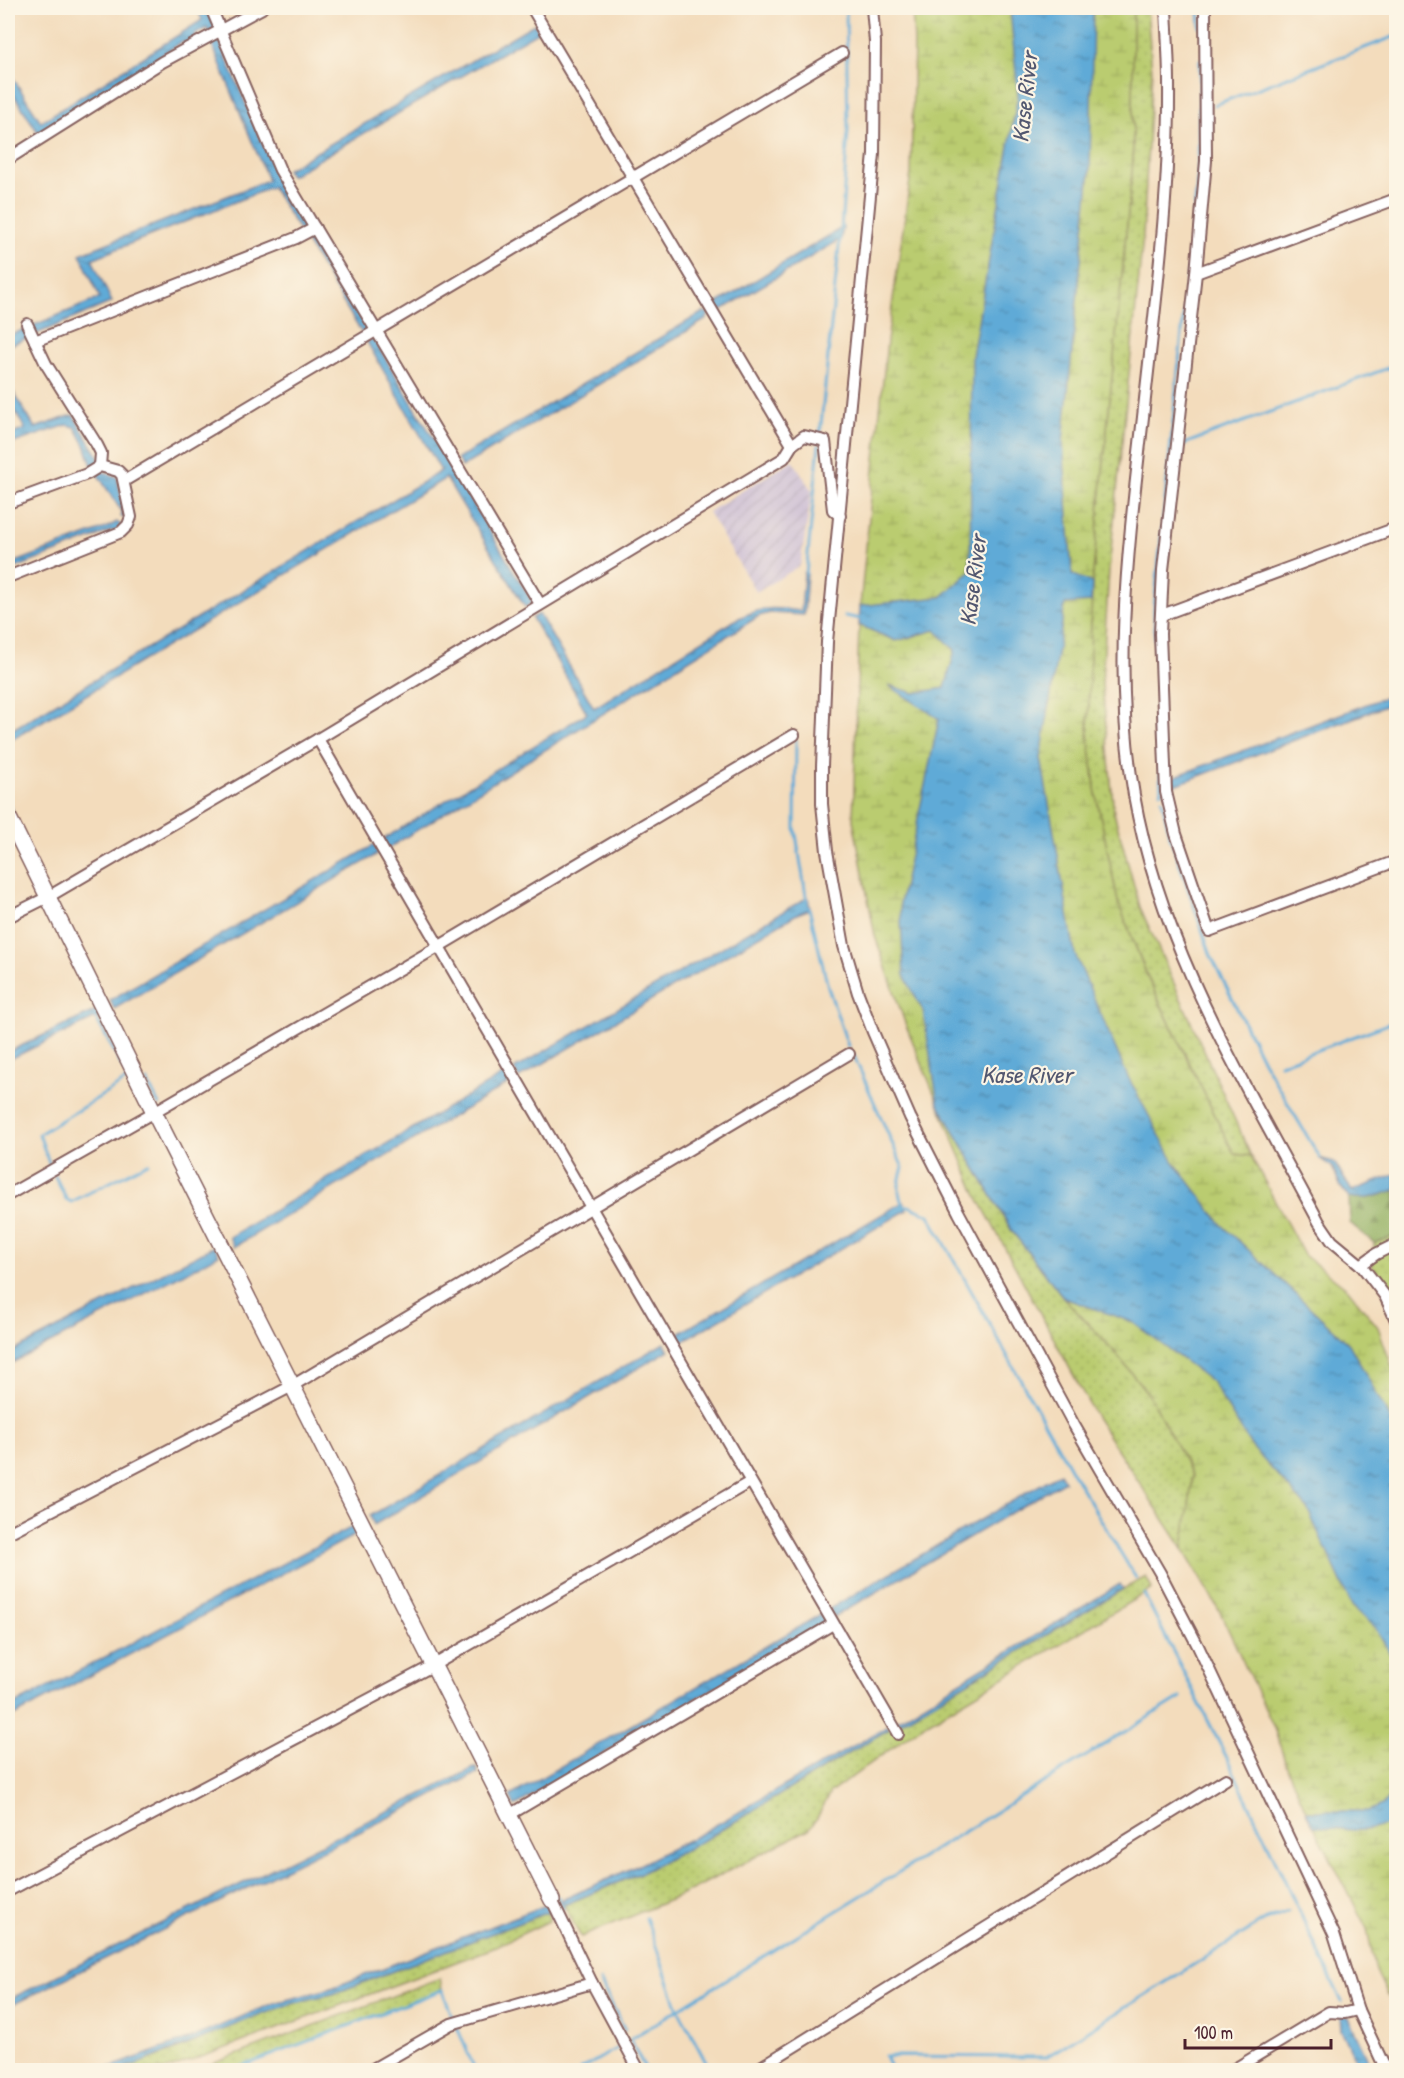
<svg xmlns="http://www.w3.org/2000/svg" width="1404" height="2078" font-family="'Patrick Hand',sans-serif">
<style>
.industrial{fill:url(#industrial-furrows)}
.grass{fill:url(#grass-dots);stroke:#82764e;stroke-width:1.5}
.forest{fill:url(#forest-firs);stroke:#6e6846;stroke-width:1.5}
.wetland{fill:url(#wetland-marsh);stroke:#82764e;stroke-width:1.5}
.water{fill:url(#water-ripples);stroke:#546481;stroke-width:1.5}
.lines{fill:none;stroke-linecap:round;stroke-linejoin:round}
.stream{stroke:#5faad7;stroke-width:3}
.street-casing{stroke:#85615e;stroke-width:14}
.secondary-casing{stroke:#85615e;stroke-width:18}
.street{stroke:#fff;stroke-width:10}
.secondary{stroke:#fff;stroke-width:15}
.labels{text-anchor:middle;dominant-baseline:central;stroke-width:4.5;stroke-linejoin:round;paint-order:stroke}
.water-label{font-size:24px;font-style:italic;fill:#525770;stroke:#fcf5e5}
</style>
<defs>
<pattern id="industrial-furrows" width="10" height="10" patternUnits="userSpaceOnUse" patternTransform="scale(1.5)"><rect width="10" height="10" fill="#ccbed4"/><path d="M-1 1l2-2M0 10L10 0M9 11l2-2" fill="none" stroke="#b1a3b6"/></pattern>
<pattern id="grass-dots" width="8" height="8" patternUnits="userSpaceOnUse" patternTransform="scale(1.5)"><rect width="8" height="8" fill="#bacc70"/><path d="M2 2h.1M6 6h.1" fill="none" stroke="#a1af61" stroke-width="1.8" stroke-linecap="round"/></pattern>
<pattern id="forest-firs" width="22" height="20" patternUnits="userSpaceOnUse" patternTransform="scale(1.5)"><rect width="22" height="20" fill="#93b062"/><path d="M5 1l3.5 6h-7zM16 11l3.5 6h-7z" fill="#7a8f51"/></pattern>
<pattern id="wetland-marsh" width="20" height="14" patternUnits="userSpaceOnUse" patternTransform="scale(1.5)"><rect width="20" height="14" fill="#bacc70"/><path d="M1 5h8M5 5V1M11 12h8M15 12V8" fill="none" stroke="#a1af61"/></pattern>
<pattern id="water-ripples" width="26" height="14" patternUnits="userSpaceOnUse" patternTransform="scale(1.5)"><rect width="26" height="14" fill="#5faad7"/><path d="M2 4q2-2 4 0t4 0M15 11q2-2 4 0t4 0" fill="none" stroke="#508aaf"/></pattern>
</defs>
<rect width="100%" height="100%" fill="#fcf5e5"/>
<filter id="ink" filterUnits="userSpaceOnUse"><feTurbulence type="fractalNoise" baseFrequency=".0167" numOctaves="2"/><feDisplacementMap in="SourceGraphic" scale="12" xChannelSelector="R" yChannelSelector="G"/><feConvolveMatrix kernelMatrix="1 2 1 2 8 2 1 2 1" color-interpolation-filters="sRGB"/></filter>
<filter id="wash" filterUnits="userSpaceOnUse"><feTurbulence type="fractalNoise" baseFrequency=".008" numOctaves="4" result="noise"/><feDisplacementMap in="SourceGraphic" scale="24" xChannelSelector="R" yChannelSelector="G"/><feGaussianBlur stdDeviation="1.35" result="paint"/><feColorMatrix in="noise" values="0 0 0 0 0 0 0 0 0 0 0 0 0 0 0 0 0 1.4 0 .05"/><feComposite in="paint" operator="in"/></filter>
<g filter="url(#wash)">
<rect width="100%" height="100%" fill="#f3dcbc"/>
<path class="industrial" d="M793,460L812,491L800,566L756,592L708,512Z"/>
<g class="grass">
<path d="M1132,8H1147L1152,71L1143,237L1109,570L1102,684L1114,813L1140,907L1251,1156L1234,1154L1149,980L1118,902L1096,795L1088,732L1092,583L1133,161Z"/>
<path d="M938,1103L1012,1231L1064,1298L1114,1351L1149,1395L1193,1476L1183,1549L1096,1417L977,1196Z"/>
<path d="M1396,1236V1300L1372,1266L1374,1243Z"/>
<path d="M1146,1577L1152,1589L921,1727L830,1793L817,1818L809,1829L682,1895L581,1937L564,1905L645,1871L706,1839L1123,1589Z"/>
<path d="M548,1912L549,1921L488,1950L167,2070H119C145,2061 172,2052 197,2041C242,2022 285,2002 333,1994Z"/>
<path d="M440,1978L442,1990L233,2070H196Z"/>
</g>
<path class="forest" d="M1396,1190V1236L1374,1243L1350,1223L1349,1198H1369Z"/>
<g class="wetland">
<path d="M912,8H1020L1025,107L978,587L950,603L880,611L860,606L887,341L911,173L914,42Z"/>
<path d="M1081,8H1132L1133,13V161L1092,583L1088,732L1096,795L1118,902L1149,981L1234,1154L1251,1156L1304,1255L1348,1289L1378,1327L1396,1378V1457L997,968L1055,576Z"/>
<path d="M859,625L896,641L935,630L967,642L950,715L1240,1367L1396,1625V2012L1376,1971L1367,1929L1306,1811L1288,1770L1274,1728L1220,1612L1183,1549L1193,1476L1149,1395L1114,1351L1064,1298L1012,1231L938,1103L905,1023L875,936L853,820Z"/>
</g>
<g class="water">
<path d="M197,8H207L215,28L210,34L207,28L194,35L197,39L186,45L183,41L39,134L8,86V70L41,122L202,20Z"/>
<path d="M1010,8H1093L1090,170L1063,442L1072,574L1092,583L1091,602L1065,604L1041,758L1075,954L1127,1075L1174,1162L1222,1225L1349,1344L1396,1429V1665L1376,1628L1352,1606L1307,1508L1252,1447L1211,1381L1132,1322L1064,1298L1012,1231L938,1103L923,1011L904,975L900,903L939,719L888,685L914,693L945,688L955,650L935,630L896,641L859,625L860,606L941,597L970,572L972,356L1018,95Z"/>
<path d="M534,24L539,31L291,176L286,170Z"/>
<path d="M218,38L277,178L306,228L300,232L272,187L92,259L112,302L8,346V336L100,298L80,254L268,180L211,42Z"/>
<path d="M843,227L841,239L720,311L715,310L716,304Z"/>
<path d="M312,236L369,331L363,335L305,240Z"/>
<path d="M703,312L709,313L707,319L462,467L457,459Z"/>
<path d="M373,338L533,603L525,607L446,478L8,742V732L441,471L367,342Z"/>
<path d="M8,383L35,428L73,415L98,455L101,471L117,477L126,518L121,517L122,512L92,466L85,445L75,427L67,425L8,445V436L25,429L8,398Z"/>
<path d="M117,522L121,525L116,531H111L8,571V565L106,528Z"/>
<path d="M804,573L807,574L804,615L770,613L759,616L387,849L382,840L587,713L532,618L539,614L594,708L737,619C765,605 772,608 801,611Z"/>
<path d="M1396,693V702L1173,786V777Z"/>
<path d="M374,845L378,854L114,1009L110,1000Z"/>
<path d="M808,897L810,909L797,914L519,1078L514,1069Z"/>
<path d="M97,1010L100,1016L8,1060V1052Z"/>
<path d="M506,1073L511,1082L234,1247L229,1237Z"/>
<path d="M1319,1158L1334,1162L1352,1191L1396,1174V1190L1369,1198H1349L1341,1187L1332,1167Z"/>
<path d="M903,1202L907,1210L676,1345L671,1338Z"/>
<path d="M214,1246L219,1255L8,1365V1354Z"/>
<path d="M664,1343L669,1350L374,1525L370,1516Z"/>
<path d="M1060,1473L1065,1481L834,1617L829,1609Z"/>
<path d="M356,1525L359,1533L8,1719V1708Z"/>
<path d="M1120,1584L1123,1589L898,1724L896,1721Z"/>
<path d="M821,1614L826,1622L515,1806L510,1796Z"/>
<path d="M888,1726L889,1729L706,1839L645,1871L564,1905L562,1900L641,1864L702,1833Z"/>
<path d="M476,1767L478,1773L8,2007V2000Z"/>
<path d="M1396,1787V1817C1376,1838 1341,1828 1314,1826L1306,1811H1368L1384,1804Z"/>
<path d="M546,1905L548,1912L333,1994C275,2004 223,2032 168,2052C146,2060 126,2071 103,2070L194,2037L274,2003L329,1989Z"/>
<path d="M1340,2016L1348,2017L1373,2070H1360L1341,2029Z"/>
</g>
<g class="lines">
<g class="stream">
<path d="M1199,8L1200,27"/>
<path d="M1214,105L1396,36"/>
<path d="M841,230L848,131L846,8"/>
<path d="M820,435L840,237"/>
<path d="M1184,444L1396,365"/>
<path d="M806,574L819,445"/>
<path d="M845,616L861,619"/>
<path d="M796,740L795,828L807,902"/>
<path d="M1161,792L1154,610L1198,173L1200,60"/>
<path d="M1162,799L1169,833L1211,956L1263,1061L1320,1158"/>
<path d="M8,803L12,812"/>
<path d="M809,908L828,987L848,1046"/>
<path d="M854,1056L903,1168C898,1183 897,1191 903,1206H909L929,1215L1072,1472L1136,1578"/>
<path d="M1280,1064L1396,1021"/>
<path d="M147,1081L159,1105"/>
<path d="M164,1114L187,1161"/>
<path d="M50,1166L39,1134L129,1079L96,1018"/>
<path d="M55,1176L66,1199L71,1202L148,1163"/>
<path d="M1144,1594L1229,1762L1342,2002"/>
<path d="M558,1897L563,1908"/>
<path d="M646,1918L678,2009L710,2070"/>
<path d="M600,1981L625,2030"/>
<path d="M457,2027L475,2070"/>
<path d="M632,2038L1181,1697"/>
<path d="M630,2040L646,2070"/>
<path d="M233,2070L442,1990L453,2018"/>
<path d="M580,2070L619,2047"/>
<path d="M891,2070L885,2056L1046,2057L1265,1920L1288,1911"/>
</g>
</g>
</g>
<g filter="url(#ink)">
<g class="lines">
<g class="street-casing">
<g id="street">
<path d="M211,8L280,170L540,604"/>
<path d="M532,8L792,445"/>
<path d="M872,8L875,42L874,154L827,642L822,766V804L827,851L844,946L858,993L873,1032L910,1117L959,1213L1074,1425L1160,1573L1198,1646L1334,1934L1358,2010L1386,2070"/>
<path d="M1166,8C1167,33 1169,58 1169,83C1170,195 1155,306 1143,417C1129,542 1112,669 1134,795C1161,950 1246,1085 1319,1222L1332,1241L1361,1265L1385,1296L1396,1320"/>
<path d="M1205,8L1206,161L1196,273L1163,570L1160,634L1166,792L1176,834L1209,931L1396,861"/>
<path d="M8,159L162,62L262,8"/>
<path d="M1196,273L1396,199"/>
<path d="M27,324L46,364L97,445L101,453L100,466"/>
<path d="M35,341L296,238L315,228"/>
<path d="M124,481L842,53"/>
<path d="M8,503L87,474L100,466L118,471L122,475L131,517L128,525L121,532L8,577"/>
<path d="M1162,615L1396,528"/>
<path d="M318,739L898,1734"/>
<path d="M8,917L48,897L318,739L784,458L792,445L804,436L825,441L833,510L840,516"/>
<path d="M8,1195L154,1112L438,947L794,735"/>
<path d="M1361,1265L1376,1254L1396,1244"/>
<path d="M8,1533L292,1386L849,1054"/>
<path d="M509,1815L833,1624"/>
<path d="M8,1891L434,1665L750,1482"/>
<path d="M552,1900L592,1983L639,2070"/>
<path d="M371,2070L451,2024L592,1983"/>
<path d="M756,2070L1226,1779"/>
<path d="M1233,2070L1329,2012L1345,2013L1358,2010"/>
</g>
</g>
<g class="secondary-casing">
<path id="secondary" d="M8,816L154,1112L552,1900"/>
</g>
<use href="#street" class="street"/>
<use href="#secondary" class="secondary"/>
</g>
</g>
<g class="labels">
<g class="water-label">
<text transform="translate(1024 97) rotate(-84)">Kase River</text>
<text transform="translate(972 580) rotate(-83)">Kase River</text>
<text x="1027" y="1074">Kase River</text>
</g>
</g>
<rect width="1404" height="2078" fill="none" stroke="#fcf5e5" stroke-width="30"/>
<path d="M1185 2039v9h146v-9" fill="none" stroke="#4a1f2b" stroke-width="3"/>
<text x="1194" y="2039" font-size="18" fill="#4a1f2b" stroke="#fcf5e5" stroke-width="4.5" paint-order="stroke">100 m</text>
</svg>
